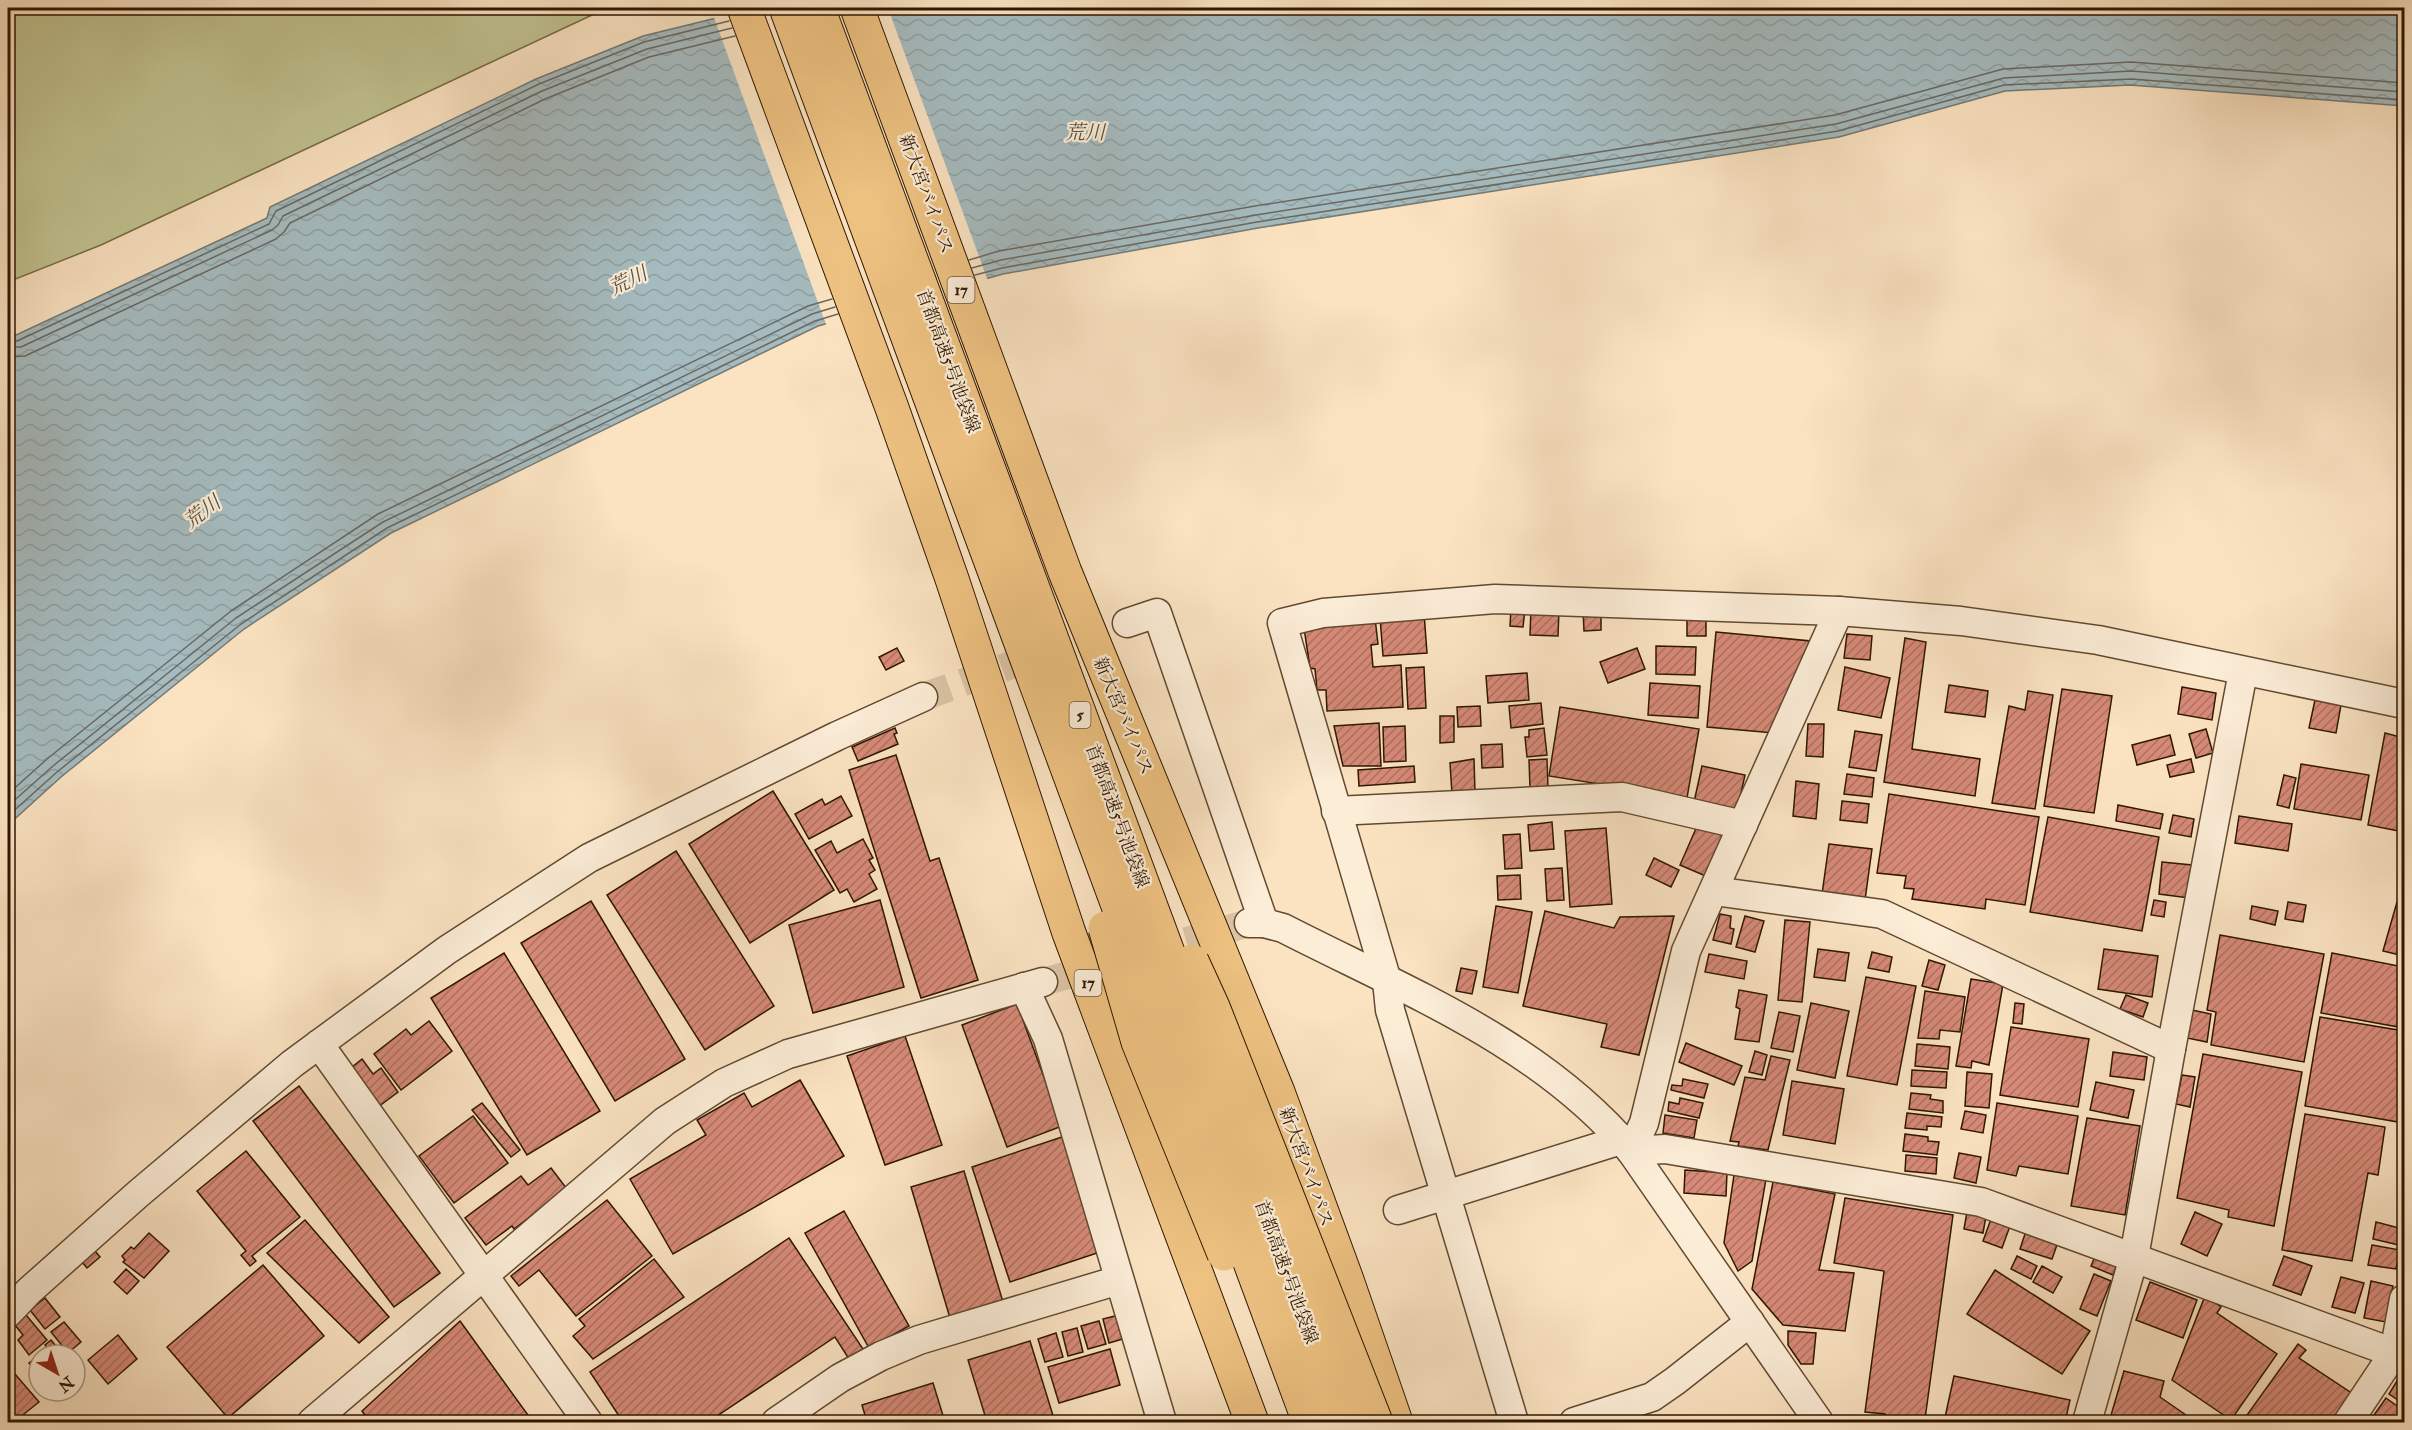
<svg xmlns="http://www.w3.org/2000/svg" width="2412" height="1430" font-family="'IM FELL Double Pica','Noto Serif JP',serif">
<style>
.pitch{fill:#c1c391;stroke:#786c48;stroke-width:1.5}
.water{fill:url(#water-waves);stroke:#757973;stroke-width:1.5}
.pier{fill:#fbe3c2}
.lines{fill:none;stroke-linecap:round;stroke-linejoin:round}
.shore{stroke:#6a6860;stroke-width:1.5}
.building{fill:url(#building-hatch);stroke:#2e1600;stroke-width:1.5}
.minor-tunnel{stroke:#dcc4a5;stroke-width:28;stroke-dasharray:28 14;stroke-linecap:butt}
.minor-casing{stroke:#614930;stroke-width:31}
.highway-casing{stroke:#2e1600;stroke-width:35}
.minor{stroke:#fcedd7;stroke-width:28}
.highway{stroke:#eec281;stroke-width:33}
.highway-bridge-casing{stroke:#2e1600;stroke-width:35;stroke-linecap:butt}
.highway-bridge{stroke:#eec281;stroke-width:33}
.labels{text-anchor:middle;dominant-baseline:central;stroke-width:4.5;stroke-linejoin:round;paint-order:stroke}
.shield{fill:#fcedd7;stroke:#6c5640;stroke-width:1.5}
.shield-label{font-size:16px;font-weight:bold;fill:#2e1600}
.street-label{font-size:18px;fill:#2e1600;stroke:#fcedd7}
.water-label{font-size:20px;font-style:italic;fill:#585043;stroke:#fcedd7}
</style>
<defs>
<pattern id="water-waves" width="16" height="10" patternUnits="userSpaceOnUse" patternTransform="scale(1.5)"><rect width="16" height="10" fill="#a5bbbf"/><path d="M0 5q4-4 8 0t8 0" fill="none" stroke="#8ea0a2"/></pattern>
<pattern id="building-hatch" width="6" height="6" patternUnits="userSpaceOnUse" patternTransform="scale(1.5)"><rect width="6" height="6" fill="#d78a78"/><path d="M-1 1l2-2M0 6l6-6M5 7l2-2" fill="none" stroke="#af7060"/></pattern>
</defs>
<rect width="100%" height="100%" fill="#fbe3c2"/>
<filter id="stains"><feTurbulence type="fractalNoise" baseFrequency=".00333" numOctaves="4"/><feColorMatrix values="0 0 0 0 .2 0 0 0 0 .09 0 0 0 0 .02 0 0 0 .5 -.17"/></filter>
<radialGradient id="worn" r=".72"><stop offset=".6" stop-color="#630" stop-opacity="0"/><stop offset="1" stop-color="#630" stop-opacity=".3"/></radialGradient>
<path class="pitch" d="M8,8H607L101,245L8,282Z"/>
<path class="water" d="M757,8H2404V106L2130,85L2005,91L1839,137L1258,228L1003,274L818,326L391,533L244,629L61,777L8,825V325L14,336L267,218L270,207L536,79L643,36Z"/>
<path class="pier" d="M745,8H888L988,281L827,327L713,15Z"/>
<g class="lines">
<g class="shore">
<path d="M969,260L999,251L1255,206L1835,115L2003,69L2131,62L2404,83"/>
<path d="M972,268L1001,260L1256,215L1836,124L2004,78L2131,71L2404,92"/>
<path d="M975,275L1002,268L1257,222L1838,131L2004,85L2131,79L2404,100"/>
<path d="M8,337L11,341H17L269,224L276,211L539,84L644,42L729,21"/>
<path d="M8,347H21L272,230L278,225L283,216L542,91L647,49L732,28"/>
<path d="M8,357L25,356L276,239L284,232L290,223L545,99L649,57L735,36"/>
<path d="M8,794L47,759L231,611L378,514L808,306L832,299"/>
<path d="M8,806L53,766L236,618L383,522L812,314L835,307"/>
<path d="M8,816L57,772L241,624L387,528L815,321L838,314"/>
</g>
</g>
<g class="building">
<path d="M1511,608L1525,609L1523,627L1510,626Z"/>
<path d="M1531,608L1559,610L1558,636L1530,635Z"/>
<path d="M1583,609H1601V630L1584,631Z"/>
<path d="M1424,613L1427,653L1383,656L1380,617Z"/>
<rect x="1687" y="615" width="19" height="21"/>
<path d="M1375,618L1378,644L1371,645L1373,667L1401,665L1403,707L1327,711L1326,690H1317L1315,669L1310,668L1304,628Z"/>
<path d="M1716,632L1811,641L1774,733L1707,727Z"/>
<path d="M1847,634L1872,636L1870,660L1844,658Z"/>
<path d="M1905,638L1926,642L1912,749L1980,759L1975,796L1884,782Z"/>
<path d="M1656,646L1696,647L1695,675L1656,674Z"/>
<path d="M897,648L904,661L886,670L879,657Z"/>
<path d="M1637,648L1645,669L1608,683L1600,662Z"/>
<path d="M1424,667L1426,708L1408,709L1406,668Z"/>
<path d="M1845,667L1890,678L1881,718L1838,710Z"/>
<path d="M1527,673L1529,700L1488,703L1486,676Z"/>
<path d="M1650,683L1700,686L1698,718L1648,715Z"/>
<path d="M1949,685L1988,691L1985,717L1945,712Z"/>
<path d="M2182,687L2216,693L2212,720L2178,714Z"/>
<path d="M2062,689L2112,696L2094,813L2044,806Z"/>
<path d="M2028,691L2053,695L2035,809L1992,803L2009,706L2025,710Z"/>
<path d="M2315,700L2341,705L2336,733L2309,728Z"/>
<path d="M1541,703L1543,724L1511,728L1509,706Z"/>
<path d="M1480,706L1481,726L1458,727L1457,707Z"/>
<path d="M1560,707L1699,729L1687,798L1549,776Z"/>
<path d="M1440,716H1454V742L1440,743Z"/>
<path d="M1379,723L1381,766H1343L1334,726Z"/>
<path d="M1808,724H1824L1823,757L1806,756Z"/>
<path d="M1405,726L1406,761L1384,762L1383,727Z"/>
<path d="M895,728L897,733L894,734L898,744L858,761L852,747Z"/>
<path d="M1544,728L1547,755L1527,757L1525,737H1529V730Z"/>
<path d="M2206,729L2213,753L2196,758L2189,734Z"/>
<path d="M1855,731L1882,735L1876,771L1849,767Z"/>
<path d="M2385,733L2404,738V832L2368,825Z"/>
<path d="M2170,735L2175,755L2137,765L2132,745Z"/>
<path d="M1502,744L1503,767L1482,768L1481,745Z"/>
<path d="M896,755L930,861L939,858L978,980L921,998L849,770Z"/>
<path d="M1474,759L1475,792L1452,794L1450,763Z"/>
<path d="M1547,759L1548,787L1530,788L1529,760Z"/>
<path d="M2191,759L2194,772L2170,777L2167,765Z"/>
<path d="M2301,764L2369,775L2361,820L2294,809Z"/>
<path d="M1414,766L1415,782L1359,786L1358,770Z"/>
<path d="M1702,766L1745,775L1737,811L1694,802Z"/>
<path d="M1847,774L1874,778L1872,797L1844,794Z"/>
<path d="M2284,775L2296,778L2289,808L2277,805Z"/>
<path d="M1796,781L1819,784L1816,819L1793,816Z"/>
<path d="M773,791L834,890L750,943L689,844Z"/>
<path d="M1889,794L2039,817L2025,905L1986,899L1985,909L1912,899L1914,889L1904,888L1906,876L1877,873Z"/>
<path d="M841,796L852,816L809,839L795,814L822,799L825,805Z"/>
<path d="M1842,801L1869,804L1867,823L1840,820Z"/>
<path d="M2118,805L2163,814L2160,829L2116,821Z"/>
<path d="M2173,815L2194,819L2191,837L2169,833Z"/>
<path d="M2239,816L2292,824L2288,851L2235,843Z"/>
<path d="M2048,817L2159,837L2142,931L2030,912Z"/>
<path d="M1552,822L1554,849L1530,851L1528,825Z"/>
<path d="M1698,824L1726,837L1708,877L1680,865Z"/>
<path d="M1606,828L1612,904L1570,907L1565,831Z"/>
<path d="M1520,834L1522,868L1505,869L1503,835Z"/>
<path d="M863,839L873,858L869,860L875,870L869,874L877,889L854,902L847,889L840,893L815,850L831,841L837,853Z"/>
<path d="M1829,844L1872,849L1865,900L1822,894Z"/>
<path d="M676,851L774,1006L705,1050L607,895Z"/>
<path d="M1654,858L1679,870L1671,887L1646,875Z"/>
<path d="M2162,862L2192,865L2189,898L2159,894Z"/>
<path d="M1562,868L1564,900L1547,901L1545,869Z"/>
<path d="M1520,875L1521,899L1498,900L1497,876Z"/>
<path d="M880,900L904,987L813,1013L789,925Z"/>
<path d="M2154,900L2166,902L2164,917L2151,915Z"/>
<path d="M591,901L685,1059L615,1101L521,943Z"/>
<path d="M2288,902L2306,905L2303,922L2285,919Z"/>
<path d="M2397,902L2404,904V956L2383,951Z"/>
<path d="M1496,906L1532,912L1518,993L1483,987Z"/>
<path d="M2252,906L2278,911L2275,925L2250,919Z"/>
<path d="M1545,911L1614,928L1620,917L1674,916L1639,1055L1601,1047L1607,1024L1523,1006Z"/>
<path d="M1720,914L1731,916L1730,928L1734,929L1731,944L1713,940Z"/>
<path d="M1745,916L1764,921L1755,952L1736,947Z"/>
<path d="M1785,920L1810,922L1802,1002L1778,1000Z"/>
<path d="M2220,935L2324,954L2304,1062L2211,1045L2216,1012L2207,1010Z"/>
<path d="M1818,949L1849,953L1845,981L1814,977Z"/>
<path d="M2104,949L2158,956L2152,997L2098,989Z"/>
<path d="M1872,952L1892,957L1889,972L1868,968Z"/>
<path d="M504,953L600,1111L527,1155L431,998Z"/>
<path d="M2332,953L2404,967V1028L2321,1013Z"/>
<path d="M1709,954L1747,961L1744,979L1705,972Z"/>
<path d="M1929,960L1945,965L1938,990L1922,986Z"/>
<path d="M1461,968L1477,971L1472,994L1456,991Z"/>
<path d="M1866,977L1916,986L1897,1085L1847,1076Z"/>
<path d="M1971,979L2003,984L1989,1065L1972,1061L1971,1068L1956,1066Z"/>
<path d="M1739,990L1767,995L1759,1042L1735,1039L1740,1009L1736,1007Z"/>
<path d="M1925,991L1965,997L1960,1032L1940,1030L1939,1039L1918,1038Z"/>
<path d="M2126,995L2148,1003L2143,1017L2120,1009Z"/>
<path d="M1811,1003L1849,1011L1835,1078L1797,1070Z"/>
<path d="M2015,1003L2024,1004L2022,1024L2013,1023Z"/>
<path d="M1017,1004L1062,1126L1007,1147L962,1025Z"/>
<path d="M2192,1010L2211,1014L2207,1042L2187,1038Z"/>
<path d="M1779,1012L1800,1016L1793,1052L1771,1048Z"/>
<path d="M2320,1017L2404,1031V1123L2305,1106Z"/>
<path d="M429,1021L452,1051L401,1090L374,1054L406,1029L411,1035Z"/>
<path d="M2011,1027L2089,1039L2078,1107L2000,1095Z"/>
<path d="M905,1036L942,1145L885,1165L847,1056Z"/>
<path d="M1686,1043L1742,1066L1734,1085L1679,1062Z"/>
<path d="M1917,1044L1950,1047L1948,1069L1915,1066Z"/>
<path d="M1755,1051L1767,1055L1762,1075L1749,1072Z"/>
<path d="M2113,1052L2147,1057L2144,1080L2110,1076Z"/>
<path d="M2203,1054L2302,1072L2274,1226L2228,1217L2229,1210L2177,1198Z"/>
<path d="M1771,1056L1790,1060L1768,1150L1738,1146L1739,1142L1730,1141L1745,1077L1765,1080Z"/>
<path d="M362,1059L373,1074L381,1068L398,1092L378,1107L351,1068Z"/>
<path d="M1912,1070L1947,1072L1946,1088L1911,1086Z"/>
<path d="M1967,1072L1992,1074L1989,1108L1965,1106Z"/>
<path d="M2182,1075L2195,1077L2190,1107L2176,1104Z"/>
<path d="M1683,1079L1708,1084L1704,1098L1671,1090L1672,1085L1682,1086Z"/>
<path d="M800,1080L844,1156L673,1254L630,1179L706,1135L697,1120L744,1093L752,1107Z"/>
<path d="M1792,1081L1844,1089L1835,1144L1783,1135Z"/>
<path d="M2096,1082L2134,1090L2128,1118L2090,1110Z"/>
<path d="M299,1086L440,1273L394,1307L253,1121Z"/>
<path d="M1911,1093L1931,1095L1930,1099L1943,1101V1113L1909,1109Z"/>
<path d="M1680,1098L1703,1103L1699,1118L1668,1111L1669,1102L1679,1104Z"/>
<path d="M482,1103L520,1150L511,1157L472,1110Z"/>
<path d="M1997,1103L2078,1116L2068,1174L2019,1166L2016,1176L1987,1170Z"/>
<path d="M1965,1111L1986,1115L1983,1133L1961,1129Z"/>
<path d="M1907,1113L1942,1117L1941,1127L1927,1126V1130L1905,1128Z"/>
<path d="M2305,1114L2385,1127L2378,1175L2368,1173L2352,1261L2282,1250Z"/>
<path d="M1665,1115L1697,1120L1694,1138L1663,1133Z"/>
<path d="M473,1116L508,1163L454,1203L419,1156Z"/>
<path d="M2087,1118L2140,1126L2125,1215L2071,1206Z"/>
<path d="M1905,1134L1928,1137V1141L1939,1142L1937,1155L1903,1151Z"/>
<path d="M1065,1136L1103,1251L1010,1282L972,1167Z"/>
<path d="M246,1151L300,1217L252,1256L256,1261L250,1266L241,1255L246,1251L197,1191Z"/>
<path d="M1959,1153L1981,1157L1976,1183L1954,1178Z"/>
<path d="M1906,1155L1937,1158L1936,1174L1905,1171Z"/>
<path d="M551,1168L567,1189L514,1229L512,1226L486,1245L465,1218L521,1176L528,1185Z"/>
<path d="M1685,1170L1727,1173L1726,1196L1684,1193Z"/>
<path d="M964,1171L1003,1302L950,1318L911,1187Z"/>
<path d="M1734,1175L1766,1179L1752,1261L1738,1271L1724,1243Z"/>
<path d="M1773,1182L1835,1194L1819,1270L1854,1273L1845,1331L1783,1325L1752,1289Z"/>
<path d="M1845,1198L1953,1215L1925,1419L1907,1417L1906,1422H1884L1885,1414L1865,1412L1884,1271L1834,1263Z"/>
<path d="M607,1200L652,1256L576,1316L539,1270L519,1286L511,1276Z"/>
<path d="M844,1211L909,1326L869,1348L805,1233Z"/>
<path d="M1967,1212L1986,1216L1983,1233L1964,1229Z"/>
<path d="M2195,1212L2222,1224L2207,1256L2181,1244Z"/>
<path d="M1991,1219L2010,1226L2002,1248L1983,1241Z"/>
<path d="M305,1220L389,1317L359,1343L267,1253Z"/>
<path d="M2376,1222L2403,1229L2399,1245L2373,1239Z"/>
<path d="M2026,1231L2058,1242L2052,1259L2020,1249Z"/>
<path d="M149,1233L169,1251L144,1278L123,1262L125,1260L122,1256L131,1247L134,1249Z"/>
<path d="M789,1238L863,1349L849,1359L835,1337L708,1422H623L590,1372Z"/>
<path d="M2372,1245L2400,1250L2396,1269L2368,1265Z"/>
<path d="M95,1251L100,1257L87,1268L82,1262Z"/>
<path d="M2096,1254L2118,1263L2113,1275L2091,1266Z"/>
<path d="M2017,1256L2037,1266L2031,1279L2011,1269Z"/>
<path d="M2284,1256L2312,1266L2301,1295L2273,1285Z"/>
<path d="M654,1259L684,1297L593,1359L573,1336L585,1326L579,1319Z"/>
<path d="M263,1265L324,1336L228,1418L167,1347Z"/>
<path d="M2042,1266L2062,1277L2053,1293L2033,1282Z"/>
<path d="M126,1269L139,1281L127,1294L114,1282Z"/>
<path d="M1995,1270L2090,1331L2062,1374L1967,1314Z"/>
<path d="M2094,1274L2111,1281L2097,1316L2080,1309Z"/>
<path d="M2341,1277L2364,1283L2355,1313L2332,1307Z"/>
<path d="M2371,1281L2393,1286L2386,1322L2364,1318Z"/>
<path d="M2150,1282L2197,1300L2183,1338L2136,1320Z"/>
<path d="M2205,1296L2221,1307L2217,1313L2277,1354L2231,1420L2172,1380Z"/>
<path d="M45,1298L60,1317L45,1329L30,1310Z"/>
<path d="M26,1315L47,1340L29,1355L18,1340L23,1335L15,1325Z"/>
<path d="M1119,1315L1126,1338L1109,1343L1103,1319Z"/>
<path d="M460,1321L533,1422H370L362,1411Z"/>
<path d="M1099,1321L1106,1344L1088,1349L1081,1326Z"/>
<path d="M64,1322L81,1342L68,1353L51,1332Z"/>
<path d="M1077,1328L1083,1352L1068,1356L1062,1332Z"/>
<path d="M1788,1331L1816,1333L1813,1364H1801L1788,1345Z"/>
<path d="M1056,1333L1063,1357L1045,1362L1038,1339Z"/>
<path d="M118,1335L137,1359L108,1384L88,1360Z"/>
<path d="M51,1340L63,1355H39L47,1348L45,1345Z"/>
<path d="M1030,1341L1055,1422H987L968,1360Z"/>
<path d="M2298,1344L2306,1350L2299,1358L2353,1394L2333,1422H2242Z"/>
<path d="M1110,1349L1120,1385L1059,1403L1048,1367Z"/>
<path d="M39,1355V1375L29,1363Z"/>
<path d="M2124,1371L2164,1381L2160,1397L2196,1422H2109Z"/>
<path d="M15,1374L39,1402L14,1422H8V1380Z"/>
<path d="M1954,1376L2070,1400L2065,1422H1944Z"/>
<path d="M2400,1376L2404,1379V1404L2389,1394Z"/>
<path d="M933,1383L945,1422H867L862,1405Z"/>
<path d="M2386,1398L2404,1411V1422H2369Z"/>
</g>
<g class="lines">
<g class="minor-tunnel">
<path d="M923,697L1127,623"/>
<path d="M1146,953L1249,923"/>
<path d="M1043,982L1104,965"/>
</g>
<g class="minor-casing">
<g id="minor">
<path d="M1127,623L1157,613L1264,923"/>
<path d="M1336,811L1622,797L1743,825"/>
<path d="M1714,891L1882,914L2171,1049"/>
<path d="M1249,923H1264L1283,928C1406,991 1540,1043 1631,1151L1819,1422"/>
<path d="M1024,987L1048,1039L1162,1422"/>
<path d="M319,1044L588,1422"/>
<path d="M1631,1151L1665,1149L1981,1202L2394,1353L2404,1354"/>
<path d="M1631,1151L1644,1123L1686,951L1839,611"/>
<path d="M1398,1210L1621,1140"/>
<path d="M8,1313L29,1291L138,1194L292,1064L447,950L589,858L837,736L923,697"/>
<path d="M312,1422L665,1121L724,1083L788,1054L1043,982"/>
<path d="M776,1422L840,1378L881,1356L919,1340L1119,1280"/>
<path d="M1514,1422L1390,1010L1387,981L1282,623L1323,613L1495,599L1839,611L1961,621L2098,640L2404,704"/>
<path d="M1574,1422L1652,1397L1675,1381L1750,1322"/>
<path d="M2087,1422L2134,1257L2171,1049L2243,672"/>
<path d="M2348,1422L2394,1353L2404,1299"/>
</g>
</g>
<g class="highway-casing">
<g id="highway">
<path d="M744,8L892,408L952,579L1069,933L1252,1422"/>
<path d="M857,8L1065,572L1278,1092L1347,1280L1396,1422"/>
</g>
</g>
<use href="#minor" class="minor"/>
<use href="#highway" class="highway"/>
<g class="highway-bridge-casing">
<g id="highway-bridge">
<path d="M786,8L1309,1422"/>
<path d="M818,8L1342,1422"/>
<path d="M1105,928L1138,1042L1224,1254"/>
<path d="M1192,961L1213,1007L1376,1422"/>
</g>
</g>
<use href="#highway-bridge" class="highway-bridge"/>
</g>
<g class="labels">
<g class="shield">
<rect x="947.5" y="277" width="27" height="26" rx="4.5"/>
<rect x="1069.5" y="702" width="21" height="26" rx="4.5"/>
<rect x="1074.5" y="970" width="27" height="26" rx="4.5"/>
</g>
<g class="shield-label">
<text x="961" y="290">17</text>
<text x="1080" y="715">5</text>
<text x="1088" y="983">17</text>
</g>
<g class="street-label">
<text transform="translate(926 194) rotate(70)">新大宮バイパス</text>
<text transform="translate(948 361) rotate(70)">首都高速5号池袋線</text>
<text transform="translate(1123 716) rotate(67)">新大宮バイパス</text>
<text transform="translate(1117 816) rotate(70)">首都高速5号池袋線</text>
<text transform="translate(1306 1167) rotate(70)">新大宮バイパス</text>
<text transform="translate(1286 1272) rotate(70)">首都高速5号池袋線</text>
</g>
<g class="water-label">
<text x="1085" y="132">荒川</text>
<text transform="translate(628 281) rotate(-26)">荒川</text>
<text transform="translate(202 512) rotate(-37)">荒川</text>
</g>
</g>
<rect width="2412" height="1430" fill="none" stroke="#fbe3c2" stroke-width="30"/>
<rect x="9" y="9" width="2394" height="1412" fill="none" stroke="#2e1600" stroke-width="3"/>
<rect x="15" y="15" width="2382" height="1400" fill="none" stroke="#2e1600" stroke-width="1.5"/>
<g transform="translate(57 1373) rotate(141)"><circle r="28" fill="#fcedd7" stroke="#aa9781" stroke-width="1.5"/>
<path d="M0-4.5L10 22L0 15L-10 22Z" fill="#8f2418"/>
<text y="-9" font-size="16" font-weight="bold" text-anchor="middle" fill="#2e1600">N</text>
</g>
<rect width="100%" height="100%" filter="url(#stains)"/>
<rect width="100%" height="100%" fill="url(#worn)"/>
</svg>
